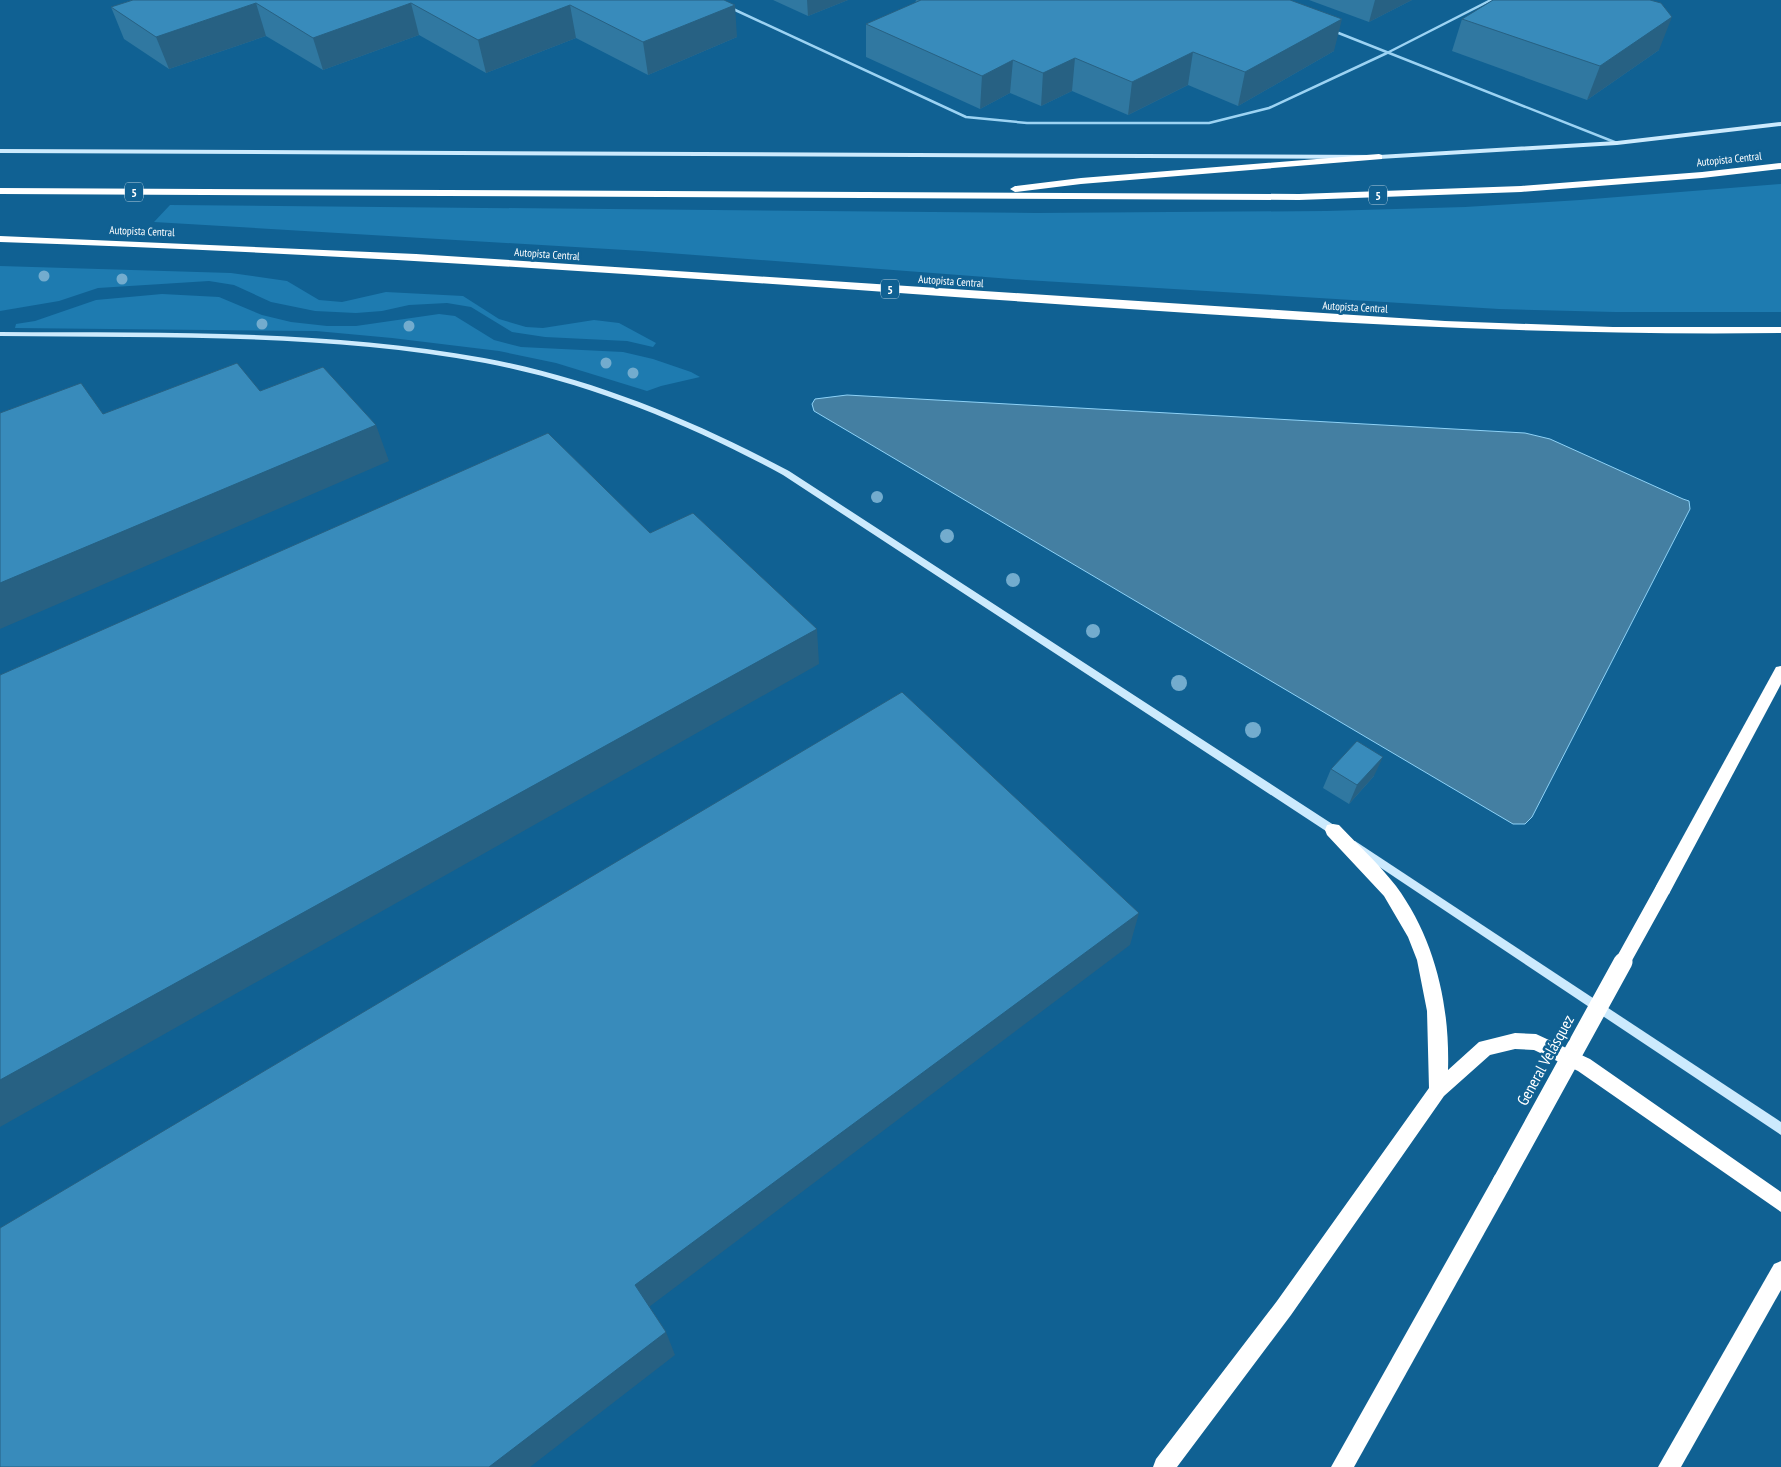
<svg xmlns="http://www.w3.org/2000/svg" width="1781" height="1467" font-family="'PT Sans Narrow',sans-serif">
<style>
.green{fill:#1e7bb0}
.water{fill:#447fa2;stroke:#8ed2f7}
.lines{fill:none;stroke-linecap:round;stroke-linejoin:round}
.lane{stroke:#9cd3f3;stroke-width:2.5}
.secondary{fill:#cceafd;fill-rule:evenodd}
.highway{fill:#fff;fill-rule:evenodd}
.highway-bridge-far1{stroke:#fff;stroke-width:15}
.highway-bridge{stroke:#fff;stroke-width:19}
.tree{fill:#73acce}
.wall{fill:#3078a1}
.shaded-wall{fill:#276183}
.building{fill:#388bbb;stroke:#276183}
.labels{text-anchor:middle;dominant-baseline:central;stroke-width:5;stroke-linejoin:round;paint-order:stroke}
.far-street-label{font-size:11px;fill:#fff;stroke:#106193}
.shield{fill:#106193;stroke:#b7d0df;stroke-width:1}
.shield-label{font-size:12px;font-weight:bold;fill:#fff}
.near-street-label{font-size:16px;fill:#fff;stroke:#106193}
</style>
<rect width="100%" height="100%" fill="#106193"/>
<g class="green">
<path d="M1781,184V312H1615L1499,309L1026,280L642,251L154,222L170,205L1036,213L1326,211L1465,207L1580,200Z"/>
<path d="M0,266L231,273L287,281L319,300L342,302L386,292L463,296L499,319L526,327L543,328L594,320L619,323L656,343L653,347L627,341L545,337L512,332L471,307L447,303L409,305L382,311L356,313L315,311L271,302L234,285L209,281L98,288L59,301L0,311Z"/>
<path d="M162,294L219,297L262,315L291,322L327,326H356L439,314L455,316L494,340L521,347L623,352L653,359L691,372L700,377L661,386L647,391L556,363L499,351L392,338L316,331L15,328L16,324L35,321L96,300Z"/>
</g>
<path class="water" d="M847,395L1525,433L1550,439L1683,499L1689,501L1690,509L1532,817L1525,824H1513L814,411L812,404L815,399Z"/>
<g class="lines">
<g class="lane">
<path d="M733,9L966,117L1027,123H1209L1269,108L1387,53L1491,0"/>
<path d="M1336,32L1617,143"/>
</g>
<g class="secondary">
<path d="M1781,122V126L1617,145L1379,159L0,153V149L1379,155L1617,141Z"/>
<path d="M0,332C162,333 324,329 484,358C592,378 693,420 789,471L1340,829L1341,832L1340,835L1336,836L1332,835L783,475C689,424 590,383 485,363C325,333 162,338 0,336Z"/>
<path d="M1355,841L1781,1122V1135L1351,848L1350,845L1351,842Z"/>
</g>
<g class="highway">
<path d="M1379,154L1382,155V159L1081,184L1015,192L1010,189L1015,186L1081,178Z"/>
<path d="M1781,163V169L1702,178L1521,192L1299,200L0,194V188L1299,194L1521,186L1702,172Z"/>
<path d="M0,236L416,254L1445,321L1613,327H1781V333C1491,337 1202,314 913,294C609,272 305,252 0,242Z"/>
<path d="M1781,666V684L1669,894L1663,896L1657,894L1655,889L1657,884L1776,667Z"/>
<path d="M1333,824L1339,825C1358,845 1379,864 1396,886C1435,939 1450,1005 1448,1070L1479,1042L1515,1033L1536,1034L1590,1059L1781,1192V1212L1578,1071L1534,1050L1515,1049L1490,1055L1444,1096L1291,1315L1177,1467H1153L1156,1459L1277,1301L1429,1088L1427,1011L1417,960L1408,937L1384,896L1327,835L1325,830L1327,825Z"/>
<path d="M1502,1173L1509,1175L1512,1182L1509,1189L1354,1467H1331L1495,1175Z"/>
<path d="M1781,1261V1290L1681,1467H1658L1774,1264Z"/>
</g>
<path class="highway-bridge-far1" d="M1622,963L1663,889"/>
<path class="highway-bridge" d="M1502,1182L1623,962"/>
</g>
<g class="tree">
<circle cx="44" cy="276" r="5.5"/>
<circle cx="122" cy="279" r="5.5"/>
<circle cx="262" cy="324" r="5.5"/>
<circle cx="409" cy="326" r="5.5"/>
<circle cx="606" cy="363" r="5.5"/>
<circle cx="633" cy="373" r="5.5"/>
<circle cx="877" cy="497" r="6"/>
<circle cx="947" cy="536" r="7"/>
<circle cx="1013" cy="580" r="7"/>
<circle cx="1093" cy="631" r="7"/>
<circle cx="1179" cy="683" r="8"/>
<circle cx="1253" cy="730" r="8"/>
</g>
<g class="wall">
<path d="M133,0H724L737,37L648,75L576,38L486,73L419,35L323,70L266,36L169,69L124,39L111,7Z"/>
<path d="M773,0H848L808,16Z"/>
<path d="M916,0H1290L1334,51L1238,106L1188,85L1128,115L1072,91L1041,106L1010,93L980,109L866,57V24L915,3Z"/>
<path d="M1309,0H1412L1369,22Z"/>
<path d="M1462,19L1659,50L1587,100L1452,51Z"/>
<path d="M1331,769L1374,776L1349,804L1323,788Z"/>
</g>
<g class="shaded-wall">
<path d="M807,0H848L808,16Z"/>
<path d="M1375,0H1412L1369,22Z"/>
<path d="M256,3L266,36L169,69L156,37Z"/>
<path d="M411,3L419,35L323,70L313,38Z"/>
<path d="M570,5L576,38L486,73L478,40Z"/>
<path d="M735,5L737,37L648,75L643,42Z"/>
<path d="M1672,17L1659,50L1587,100L1600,66Z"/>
<path d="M1342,19L1334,51L1238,106L1245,72Z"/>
<path d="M1193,52L1188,85L1128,115L1132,82Z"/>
<path d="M1075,58L1072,91L1041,106L1043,73Z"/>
<path d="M1013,60L1010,93L980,109L982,76Z"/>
<path d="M376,425L389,461L0,629V583Z"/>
<path d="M817,629L819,664L0,1127V1080Z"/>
<path d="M1383,757L1374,776L1349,804L1357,785Z"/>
<path d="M1139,913L1130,945L645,1310L635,1285Z"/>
<path d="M666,1332L675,1355L530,1467H489Z"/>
</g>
<g class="building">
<path d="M133,0H724L735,5L643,42L570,5L478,40L411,3L313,38L256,3L156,37L111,7Z"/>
<path d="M921,0H1290L1342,19L1245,72L1193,52L1132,82L1075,58L1043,73L1013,60L982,76L866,24Z"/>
<path d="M1493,0H1650L1661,3L1672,17L1600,66L1462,19Z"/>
<path d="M237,363L260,391L323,367L376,425L0,583V413L81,383L103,414Z"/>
<path d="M548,433L650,533L693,513L817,629L0,1080V675Z"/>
<path d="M902,692L1139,913L635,1285L666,1332L489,1467H0V1228Z"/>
<path d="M1357,741L1383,757L1357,785L1331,769Z"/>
</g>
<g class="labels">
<g class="far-street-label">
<text transform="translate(1729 159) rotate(-6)">Autopista Central</text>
<text transform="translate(142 231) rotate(2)">Autopista Central</text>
<text transform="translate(547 254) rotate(4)">Autopista Central</text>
<text transform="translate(951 281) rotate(4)">Autopista Central</text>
<text transform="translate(1355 307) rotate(3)">Autopista Central</text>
</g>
<g class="shield">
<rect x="125" y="182.5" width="18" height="19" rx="4"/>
<rect x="1369" y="185.5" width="18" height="19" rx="4"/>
<rect x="881" y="279.5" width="18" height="19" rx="4"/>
</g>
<g class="shield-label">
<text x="134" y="192">5</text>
<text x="1378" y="195">5</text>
<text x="890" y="289">5</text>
</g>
<g class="near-street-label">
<text transform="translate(1545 1060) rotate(-61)">General Velásquez</text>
</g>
</g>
</svg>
